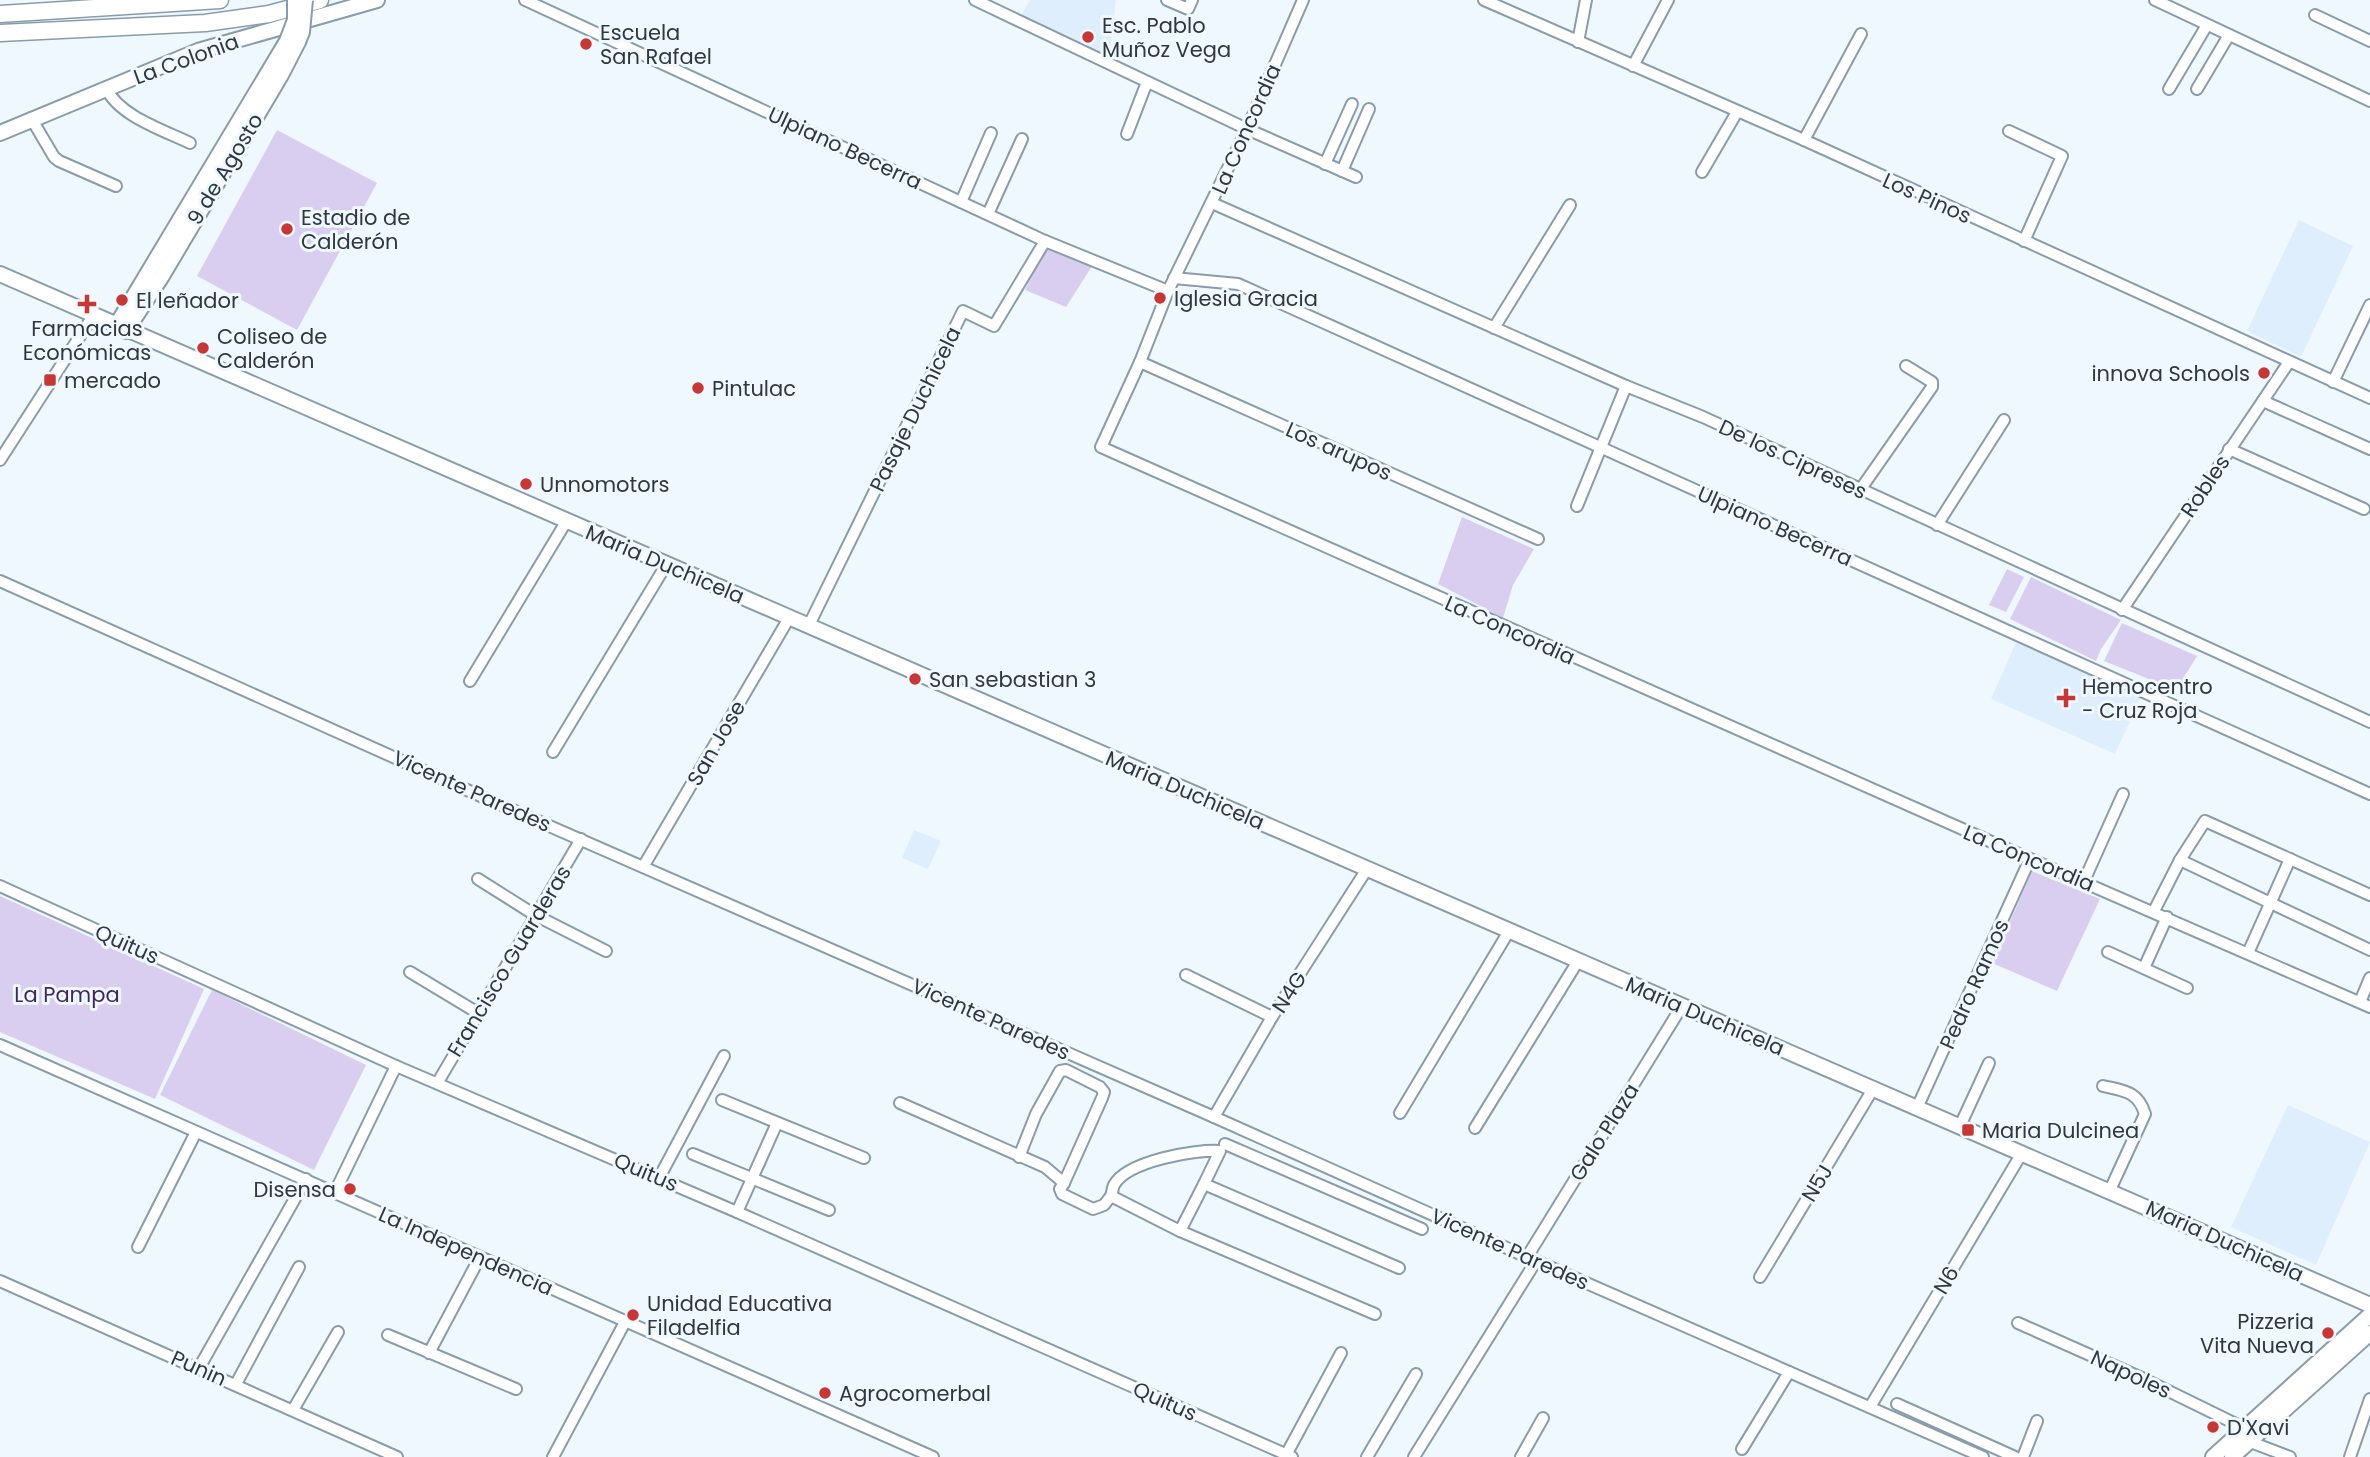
<svg xmlns="http://www.w3.org/2000/svg" width="2370" height="1457" font-family="Poppins,sans-serif">
<style>
.built{fill:#deeefc}
.green{fill:#d9ceef}
.lines{fill:none;stroke-linecap:round;stroke-linejoin:round}
.minor-casing{stroke:#899cac;stroke-width:14}
.major-casing{stroke:#899cac;stroke-width:18}
.highway-casing{stroke:#899cac;stroke-width:19}
.minor{stroke:#fff;stroke-width:10}
.major{stroke:#fff;stroke-width:14}
.highway{stroke:#fff;stroke-width:16}
.major-bridge-casing{stroke:#899cac;stroke-width:18;stroke-linecap:butt}
.major-bridge{stroke:#fff;stroke-width:14}
.poi-dot{fill:#c63836;stroke:#eff8ff;stroke-width:2.5}
.labels{text-anchor:middle;dominant-baseline:central;stroke-width:6;stroke-linejoin:round;paint-order:stroke}
.poi-label{font-size:21px;fill:#30383e;stroke:#eff8ff;text-anchor:start}
.street-label{font-size:21px;fill:#30383e;stroke:#eff8ff}
.park-label{font-size:21px;fill:#402762;stroke:#eff8ff}
</style>
<rect width="100%" height="100%" fill="#eff8ff"/>
<g class="built">
<path d="M1030,0H1116L1109,57L1021,16Z"/>
<path d="M2299,220L2353,246L2301,357L2247,331Z"/>
<path d="M2016,642L2141,697L2115,754L1991,699Z"/>
<path d="M914,830L941,841L928,869L902,858Z"/>
<path d="M2288,1105L2370,1142L2316,1265L2231,1227Z"/>
</g>
<g class="green">
<path d="M277,130L377,183L297,330L197,276Z"/>
<path d="M1048,243L1094,263L1066,307L1025,290Z"/>
<path d="M1462,517L1534,549L1513,585L1503,618L1438,584Z"/>
<path d="M2007,569L2024,577L2006,612L1989,605Z"/>
<path d="M2031,577L2121,620L2101,649L2096,661L2010,619Z"/>
<path d="M2122,623L2197,656L2176,690L2104,661Z"/>
<path d="M2032,871L2100,899L2057,991L1992,963Z"/>
<path d="M0,896L204,989L155,1099L0,1032Z"/>
<path d="M212,990L366,1065L314,1170L160,1095Z"/>
</g>
<g class="lines">
<g class="minor-casing">
<g id="minor">
<path d="M525,0L1045,241L1168,291"/>
<path d="M975,0L1247,129L1356,177"/>
<path d="M1167,0L1188,9L1192,0"/>
<path d="M1303,0L1247,129L1168,291L1140,362L1101,447L2030,859L2370,1007"/>
<path d="M1484,0L1804,140L2370,398"/>
<path d="M2155,0L2370,101"/>
<path d="M2315,15L2370,41"/>
<path d="M1578,42L1586,0"/>
<path d="M1633,66L1668,0"/>
<path d="M106,88C119,116 163,130 190,143"/>
<path d="M2169,89L2207,25"/>
<path d="M2197,89L2229,35"/>
<path d="M31,118L54,157L59,161L116,186"/>
<path d="M2009,131L2062,156L2024,241"/>
<path d="M1127,134L1147,82"/>
<path d="M1804,140L1861,34"/>
<path d="M1325,164L1352,104"/>
<path d="M1342,171L1369,109"/>
<path d="M1702,172L1737,112"/>
<path d="M961,202L991,133"/>
<path d="M1212,203L1626,386L1703,417L2370,722"/>
<path d="M988,214L1022,139"/>
<path d="M1174,278L1238,284L2370,794"/>
<path d="M1494,328L1570,205"/>
<path d="M1140,362L1538,539"/>
<path d="M2333,382L2370,305"/>
<path d="M2263,401L2370,449"/>
<path d="M2229,449L2364,509"/>
<path d="M0,460L93,316"/>
<path d="M1860,490L1932,387V382L1906,366"/>
<path d="M1577,506L1626,386"/>
<path d="M1937,525L2004,420"/>
<path d="M0,581L467,790L1214,1117L1527,1257L1983,1457"/>
<path d="M2122,610L2289,362"/>
<path d="M808,627L963,311L994,326L1045,241"/>
<path d="M470,681L566,522"/>
<path d="M553,752L666,565"/>
<path d="M2180,860L2370,950"/>
<path d="M643,867L789,618"/>
<path d="M478,879L535,915L606,951"/>
<path d="M2084,881L2123,794"/>
<path d="M0,886L396,1066L737,1212L1292,1457"/>
<path d="M2154,911L2180,860L2205,821L2370,895"/>
<path d="M2108,952L2187,988"/>
<path d="M2248,953L2290,859"/>
<path d="M2144,968L2167,917"/>
<path d="M410,972L478,1013"/>
<path d="M1186,975L1272,1017"/>
<path d="M2360,1002L2370,978"/>
<path d="M0,1045L933,1457"/>
<path d="M438,1082L581,839"/>
<path d="M2103,1086C2124,1091 2138,1091 2145,1114L2110,1190"/>
<path d="M722,1100L864,1158"/>
<path d="M900,1103L1045,1167L1064,1183L1060,1189L1062,1194L1093,1209L1104,1205L1111,1196L1180,1231L1204,1184L1399,1268"/>
<path d="M1917,1108L2030,859"/>
<path d="M1400,1113L1509,931"/>
<path d="M1214,1117L1272,1017L1367,869"/>
<path d="M1960,1126L1989,1063"/>
<path d="M1475,1128L1578,961"/>
<path d="M1225,1144L1422,1229"/>
<path d="M693,1154L829,1210"/>
<path d="M1019,1157L1036,1114L1060,1071L1066,1070L1100,1087L1104,1092L1102,1098L1064,1183"/>
<path d="M659,1178L724,1056"/>
<path d="M335,1192L396,1066"/>
<path d="M1111,1196C1112,1194 1113,1186 1114,1185C1127,1161 1196,1149 1220,1151L1204,1184"/>
<path d="M737,1212L777,1123"/>
<path d="M1180,1231L1375,1314"/>
<path d="M138,1247L196,1132"/>
<path d="M1527,1257L1682,1006"/>
<path d="M1760,1277L1873,1089"/>
<path d="M0,1281L397,1457"/>
<path d="M2018,1323L2144,1379L2244,1428"/>
<path d="M388,1335L516,1389"/>
<path d="M429,1353L480,1257"/>
<path d="M199,1368L306,1179"/>
<path d="M236,1384L299,1267"/>
<path d="M1897,1404L2015,1457"/>
<path d="M1870,1407L2022,1153"/>
<path d="M293,1410L338,1332"/>
<path d="M2248,1441L2290,1457"/>
<path d="M1742,1449L1789,1372"/>
<path d="M1286,1455L1341,1353"/>
<path d="M553,1457L625,1322"/>
<path d="M1367,1457L1416,1374"/>
<path d="M1414,1457L1536,1261"/>
<path d="M1521,1457L1543,1418"/>
<path d="M2023,1457L2037,1421"/>
<path d="M2350,1457L2370,1399"/>
</g>
</g>
<g class="major-casing">
<g id="major">
<path d="M0,133L198,51L377,0"/>
<path d="M0,274L2370,1305"/>
<path d="M116,326L287,41"/>
<path d="M126,331L162,276L281,75L298,42"/>
<path d="M2213,1457L2370,1315"/>
<path d="M2232,1457L2370,1333"/>
</g>
</g>
<g class="highway-casing">
<g id="highway">
<path d="M0,14L220,0"/>
<path d="M0,33L205,23L269,14L320,0"/>
</g>
</g>
<use href="#minor" class="minor"/>
<use href="#major" class="major"/>
<use href="#highway" class="highway"/>
<g class="major-bridge-casing">
<g id="major-bridge">
<path d="M287,41L295,20V0"/>
<path d="M298,42L302,32L305,0"/>
</g>
</g>
<use href="#major-bridge" class="major-bridge"/>
</g>
<g class="poi-dot">
<circle cx="1088" cy="37" r="7"/>
<circle cx="586" cy="44" r="7"/>
<circle cx="287" cy="229" r="7"/>
<circle cx="1160" cy="298" r="7"/>
<circle cx="122" cy="300" r="7"/>
<path d="M83.5 293.5h7v7h7v7h-7v7h-7v-7h-7v-7h7z"/>
<circle cx="203" cy="348" r="7"/>
<circle cx="2264" cy="373" r="7"/>
<rect x="43" y="373" width="14" height="14" rx="3.5"/>
<circle cx="698" cy="388" r="7"/>
<circle cx="526" cy="484" r="7"/>
<circle cx="915" cy="679" r="7"/>
<path d="M2062.5 687.5h7v7h7v7h-7v7h-7v-7h-7v-7h7z"/>
<rect x="1961" y="1123" width="14" height="14" rx="3.5"/>
<circle cx="350" cy="1189" r="7"/>
<circle cx="633" cy="1315" r="7"/>
<circle cx="2328" cy="1333" r="7"/>
<circle cx="825" cy="1393" r="7"/>
<circle cx="2213" cy="1427" r="7"/>
</g>
<g class="labels">
<g class="poi-label">
<text x="1102" y="25">Esc. Pablo<tspan x="1102" dy="24">Muñoz Vega</tspan></text>
<text x="600" y="32">Escuela<tspan x="600" dy="24">San Rafael</tspan></text>
<text x="301" y="217">Estadio de<tspan x="301" dy="24">Calderón</tspan></text>
<text x="1174" y="298">Iglesia Gracia</text>
<text x="136" y="300">El leñador</text>
<text x="87" y="328" text-anchor="middle">Farmacias<tspan x="87" dy="24">Económicas</tspan></text>
<text x="217" y="336">Coliseo de<tspan x="217" dy="24">Calderón</tspan></text>
<text x="2250" y="373" text-anchor="end">innova Schools</text>
<text x="64" y="380">mercado</text>
<text x="712" y="388">Pintulac</text>
<text x="540" y="484">Unnomotors</text>
<text x="929" y="679">San sebastian 3</text>
<text x="2082" y="686">Hemocentro<tspan x="2082" dy="24">- Cruz Roja</tspan></text>
<text x="1982" y="1130">Maria Dulcinea</text>
<text x="336" y="1189" text-anchor="end">Disensa</text>
<text x="647" y="1303">Unidad Educativa<tspan x="647" dy="24">Filadelfia</tspan></text>
<text x="2314" y="1321" text-anchor="end">Pizzeria<tspan x="2314" dy="24">Vita Nueva</tspan></text>
<text x="839" y="1393">Agrocomerbal</text>
<text x="2227" y="1427">D'Xavi</text>
</g>
<g class="street-label">
<text transform="translate(186 59) rotate(-20)">La Colonia</text>
<text transform="translate(1246 129) rotate(-66)">La Concordia</text>
<text transform="translate(845 148) rotate(25)">Ulpiano Becerra</text>
<text transform="translate(225 169) rotate(-59)">9 de Agosto</text>
<text transform="translate(1927 198) rotate(24)">Los Pinos</text>
<text transform="translate(915 409) rotate(-64)">Pasaje Duchicela</text>
<text transform="translate(1339 451) rotate(24)">Los arupos</text>
<text transform="translate(1793 459) rotate(25)">De los Cipreses</text>
<text transform="translate(2205 486) rotate(-56)">Robles</text>
<text transform="translate(1775 526) rotate(24)">Ulpiano Becerra</text>
<text transform="translate(665 564) rotate(23)">Maria Duchicela</text>
<text transform="translate(1510 630) rotate(24)">La Concordia</text>
<text transform="translate(716 743) rotate(-60)">San Jose</text>
<text transform="translate(1185 790) rotate(23)">Maria Duchicela</text>
<text transform="translate(472 791) rotate(24)">Vicente Paredes</text>
<text transform="translate(2029 858) rotate(23)">La Concordia</text>
<text transform="translate(127 944) rotate(24)">Quitus</text>
<text transform="translate(509 961) rotate(-59)">Francisco Guarderas</text>
<text transform="translate(1974 984) rotate(-66)">Pedro Ramos</text>
<text transform="translate(1289 992) rotate(-57)">N4G</text>
<text transform="translate(1705 1016) rotate(23)">Maria Duchicela</text>
<text transform="translate(991 1019) rotate(24)">Vicente Paredes</text>
<text transform="translate(1604 1132) rotate(-58)">Galo Plaza</text>
<text transform="translate(646 1172) rotate(23)">Quitus</text>
<text transform="translate(1817 1183) rotate(-59)">N5J</text>
<text transform="translate(2225 1241) rotate(24)">Maria Duchicela</text>
<text transform="translate(1510 1249) rotate(24)">Vicente Paredes</text>
<text transform="translate(466 1251) rotate(24)">La Independencia</text>
<text transform="translate(1946 1280) rotate(-59)">N6</text>
<text transform="translate(199 1368) rotate(24)">Punin</text>
<text transform="translate(2131 1374) rotate(25)">Napoles</text>
<text transform="translate(1165 1401) rotate(24)">Quitus</text>
</g>
<g class="park-label">
<text x="67" y="994">La Pampa</text>
</g>
</g>
</svg>
